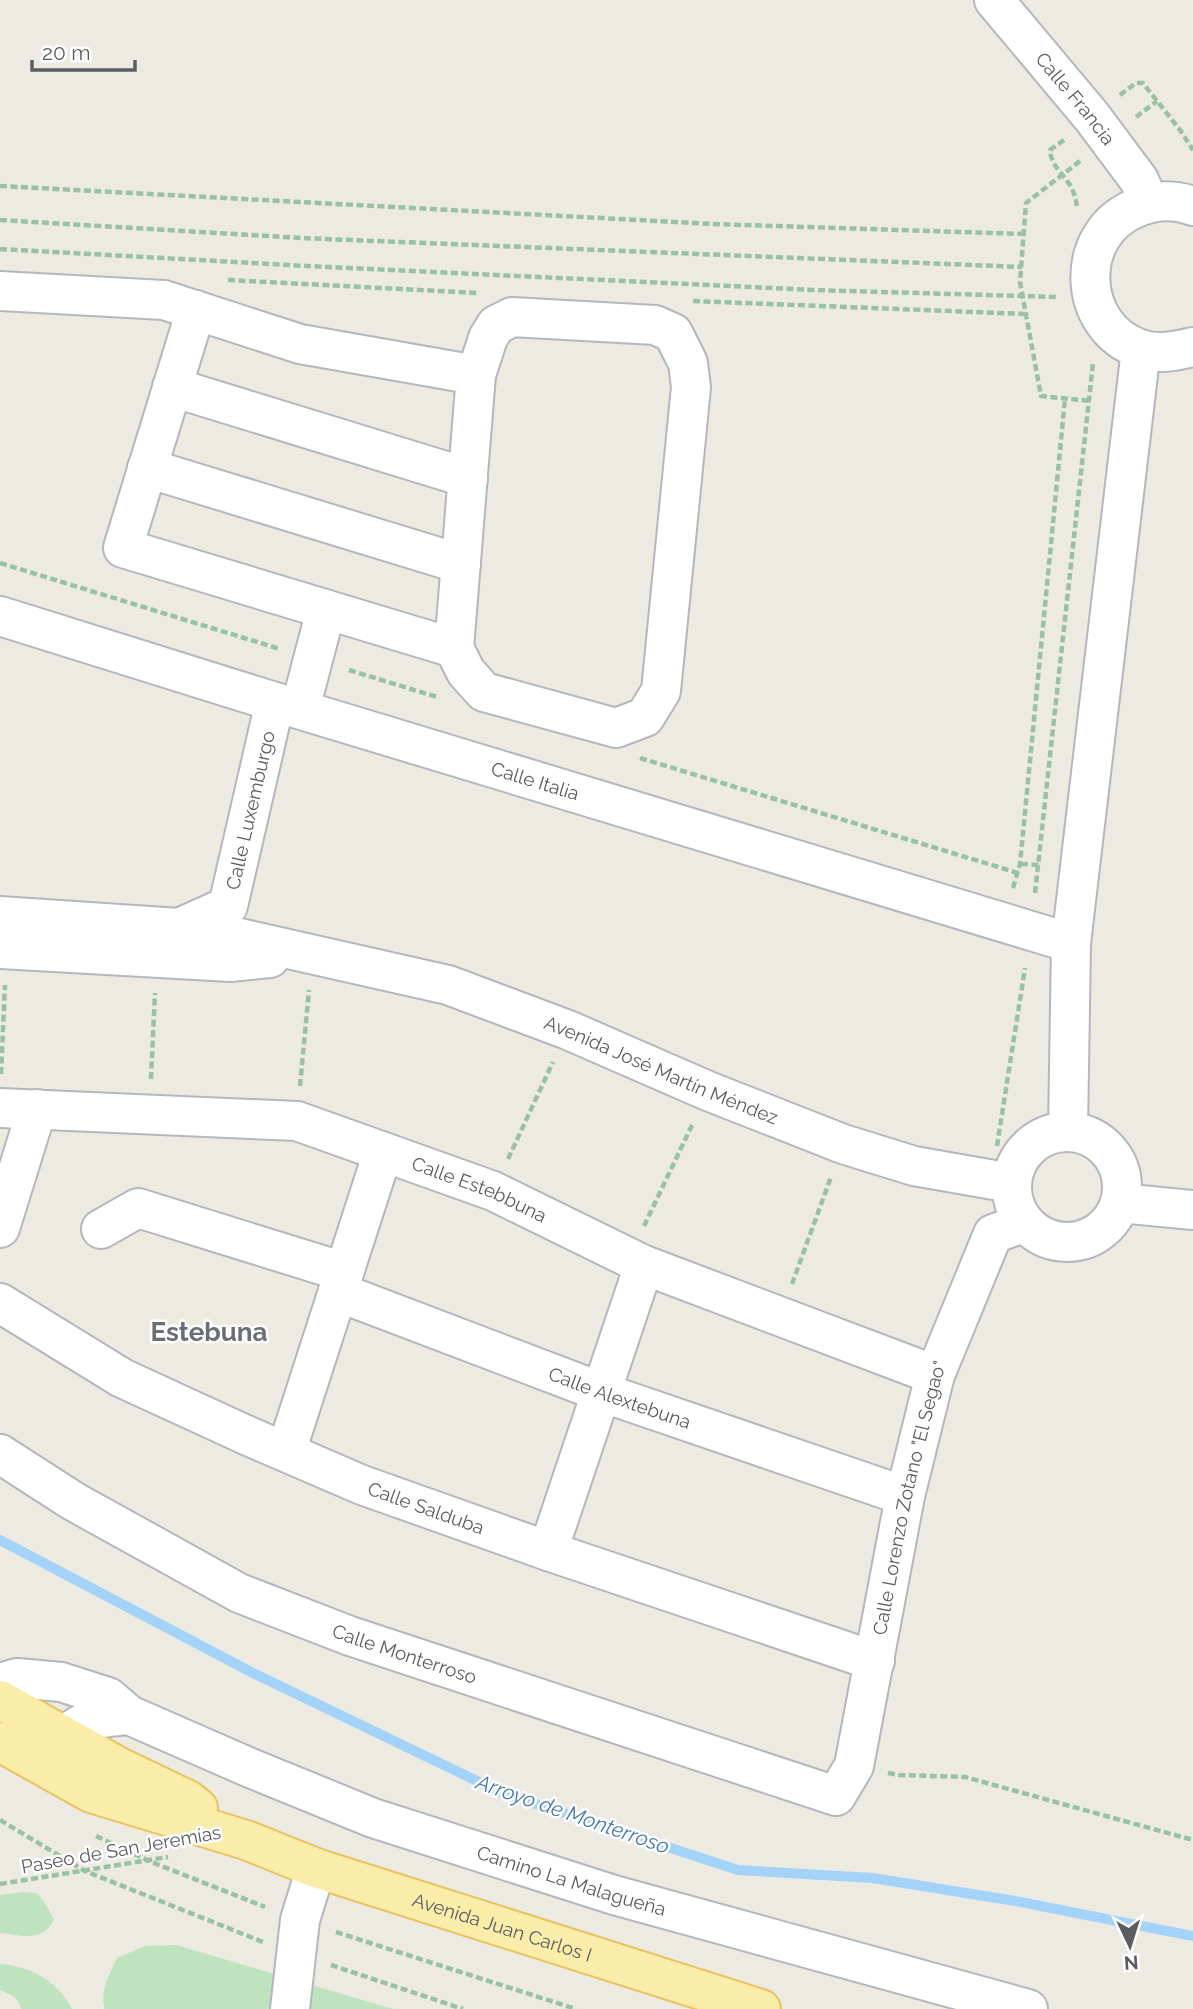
<svg xmlns="http://www.w3.org/2000/svg" width="1193" height="2009" font-family="Raleway,sans-serif">
<style>
.green{fill:#bfe2bf}
.lines{fill:none;stroke-linecap:round;stroke-linejoin:round}
.stream{stroke:#a4d3f9;stroke-width:10}
.minor-casing{stroke:#b4b7bb;stroke-width:42}
.major-casing{stroke:#e7c35f;stroke-width:42}
.path{stroke:#99c2a5;stroke-width:4.5;stroke-dasharray:7 3.5;stroke-linecap:butt}
.minor{stroke:#fff;stroke-width:38}
.major{stroke:#f9eda9;stroke-width:38}
.labels{text-anchor:middle;dominant-baseline:central;stroke-width:5;stroke-linejoin:round;paint-order:stroke}
.street-label{font-size:19px;fill:#5a5d61;stroke:#fff}
.water-label{font-size:21px;font-style:italic;fill:#4679b2;stroke:#fff}
.district-label{font-size:26px;font-weight:bold;fill:#6b6f73;stroke:#fff}
</style>
<rect width="100%" height="100%" fill="#eceae1"/>
<g class="green">
<path d="M23,1892L37,1893L46,1905L54,1920C41,1943 22,1935 0,1933V1895Z"/>
<path d="M176,1945L393,2009H105C99,1993 110,1973 117,1958L145,1946Z"/>
<path d="M0,1964C30,1966 58,1981 72,2009H21C19,1997 10,1994 0,1990Z"/>
</g>
<g class="lines">
<path class="stream" d="M0,1540L253,1673L502,1793L738,1870L873,1878L1015,1901L1193,1936"/>
<g class="minor-casing">
<g id="minor">
<path id="s1" d="M994,0L1092,117L1139,180L1149,203"/>
<path d="M1193,206C1174,199 1155,200 1136,208C1073,233 1076,327 1140,349C1158,355 1176,351 1193,347"/>
<path d="M0,291L164,300L300,344L476,375"/>
<path d="M196,310L123,548L454,648L476,375L488,338L496,325L512,317L655,325L673,333L688,363L691,387L661,691L645,717L616,728L484,692L466,672L454,648"/>
<path d="M172,387L468,478"/>
<path d="M147,468L461,564"/>
<path id="s2" d="M0,616L275,702L1071,943"/>
<path d="M300,709L326,610"/>
<path id="s3" d="M0,916L179,928L231,936L448,985L568,1030L708,1091L843,1144L914,1166L1011,1183"/>
<path id="s4" d="M179,928L228,906L275,702"/>
<path d="M0,949L230,962L270,958"/>
<path id="s5" d="M0,1108L297,1121L493,1191L644,1265L935,1375"/>
<path d="M1068,1131L1071,943L1141,349"/>
<circle cx="1067" cy="1187" r="55"/>
<path d="M1120,1203L1193,1210"/>
<path d="M0,1228L37,1109"/>
<path d="M101,1229L138,1208L344,1272"/>
<path id="s6" d="M338,1292L601,1392L905,1496"/>
<path id="s7" d="M0,1303L122,1378L246,1435L362,1485L548,1551L875,1661"/>
<path d="M286,1452L383,1152"/>
<path id="s8" d="M0,1454L73,1501L239,1593L350,1636L836,1796L854,1766L905,1496L935,1375L993,1234L1023,1223"/>
<path d="M548,1551L644,1265"/>
<path id="s9" d="M0,1683L17,1678L61,1682L108,1697L129,1715L248,1767L373,1818L614,1895L1028,2009"/>
<path d="M39,1744C69,1749 60,1736 78,1726C92,1717 113,1717 129,1715"/>
<path d="M290,2009L300,1920L316,1868"/>
</g>
</g>
<g class="major-casing">
<g id="major">
<path d="M0,1700L121,1768L188,1800L198,1808"/>
<path id="s10" d="M0,1742L91,1793L246,1840L316,1868L761,2009"/>
</g>
</g>
<g class="path">
<path d="M1120,95L1136,83H1143L1180,130L1193,150"/>
<path d="M1136,117L1157,101"/>
<path d="M1064,140L1050,150C1051,165 1062,173 1070,185C1074,192 1076,199 1077,207"/>
<path d="M1080,161L1026,203L1020,282L1041,396L1091,401"/>
<path d="M0,186L713,224L1024,234"/>
<path d="M0,220L301,238L1022,267"/>
<path d="M0,249L307,266L813,290L1058,297"/>
<path d="M228,280L478,293"/>
<path d="M693,301L1026,314"/>
<path d="M0,563L280,649"/>
<path d="M349,670L437,697"/>
<path d="M640,758L1018,873"/>
<path d="M1021,864L1040,865"/>
<path d="M1013,888L1020,864L1065,399"/>
<path d="M1035,893L1093,363"/>
<path d="M1,1074L5,985"/>
<path d="M151,1079L155,993"/>
<path d="M300,1086L309,990"/>
<path d="M997,1146L1025,968"/>
<path d="M508,1159L553,1062"/>
<path d="M644,1226L693,1123"/>
<path d="M792,1284L831,1177"/>
<path d="M888,1773L899,1775L965,1777L1193,1840"/>
<path d="M0,1820L85,1871L263,1942"/>
<path d="M96,1836L149,1861L265,1907"/>
<path d="M0,1884L168,1857"/>
<path d="M336,1932L576,2009"/>
<path d="M331,1965L463,2009"/>
</g>
<use href="#minor" class="minor"/>
<use href="#major" class="major"/>
</g>
<g class="labels">
<g class="street-label">
<text stroke="none"><textPath href="#s1" startOffset="128">Calle Francia</textPath></text>
<text stroke="none"><textPath href="#s2" startOffset="560">Calle Italia</textPath></text>
<text stroke="none"><textPath href="#s4" startOffset="152">Calle Luxemburgo</textPath></text>
<text stroke="none"><textPath href="#s3" startOffset="684">Avenida José Martín Méndez</textPath></text>
<text stroke="none"><textPath href="#s5" startOffset="492">Calle Estebbuna</textPath></text>
<text stroke="none"><textPath href="#s6" startOffset="301">Calle Alextebuna</textPath></text>
<text stroke="none"><textPath href="#s8" startOffset="1216">Calle Lorenzo Zotano "El Segao"</textPath></text>
<text stroke="none"><textPath href="#s7" startOffset="474">Calle Salduba</textPath></text>
<text stroke="none"><textPath href="#s8" startOffset="453">Calle Monterroso</textPath></text>
<text transform="translate(121 1849) rotate(-10)">Paseo de San Jeremías</text>
<text stroke="none"><textPath href="#s9" startOffset="612">Camino La Malagueña</textPath></text>
<text stroke="none"><textPath href="#s10" startOffset="537">Avenida Juan Carlos I</textPath></text>
</g>
<g class="water-label">
<text transform="translate(573 1814) rotate(19)">Arroyo de Monterroso</text>
</g>
<g class="district-label">
<text x="209" y="1332">Estebuna</text>
</g>
</g>
<g transform="translate(1130 1946) rotate(176)" stroke="#ffffff" stroke-width="5" paint-order="stroke">
<path d="M0-5L12 26L0 18L-12 26Z" fill="#5a5d61"/>
<text y="-10" font-size="19" font-weight="bold" text-anchor="middle" fill="#5a5d61">N</text>
</g>
<path d="M32 60v10h103v-10" fill="none" stroke="#5a5d61" stroke-width="3.5"/>
<text x="42" y="60" font-size="21" fill="#5a5d61" stroke="#ffffff" stroke-width="5" paint-order="stroke">20 m</text>
</svg>
